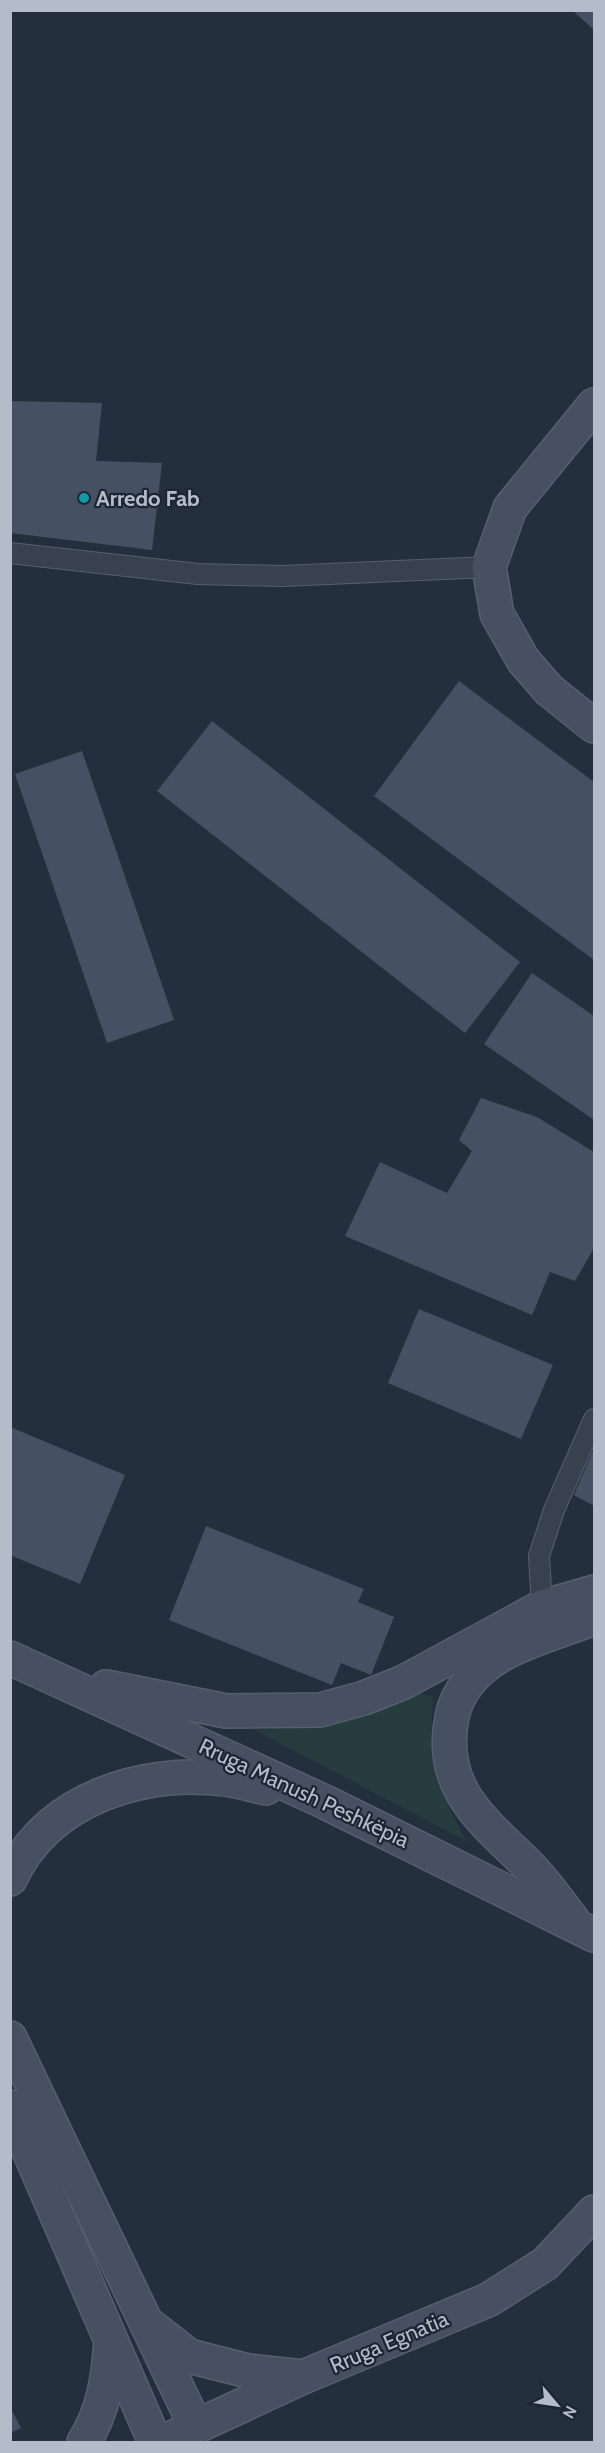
<svg xmlns="http://www.w3.org/2000/svg" width="605" height="2453" font-family="Cabin,sans-serif">
<style>
.green{fill:#263c3f}
.building{fill:#455162}
.lines{fill:none;stroke-linecap:round;stroke-linejoin:round}
.service-casing{stroke:#565f6c;stroke-width:22}
.secondary-casing{stroke:#565f6c;stroke-width:36}
.service{stroke:#38414e;stroke-width:20}
.secondary{stroke:#465061;stroke-width:33}
.culture-dot{fill:#0f9aa8;stroke:#1d2633;stroke-width:2}
.labels{text-anchor:middle;dominant-baseline:central;stroke-width:4.5;stroke-linejoin:round;paint-order:stroke}
.poi-label{font-size:22px;font-weight:bold;fill:#b4bcc9;stroke:#1d2633;text-anchor:start}
.street-label{font-size:22px;fill:#b4bcc9;stroke:#1d2633}
</style>
<rect width="100%" height="100%" fill="#242f3e"/>
<path class="green" d="M422,1693L433,1697C429,1754 437,1793 468,1842L255,1730C314,1730 367,1714 422,1693Z"/>
<g class="building">
<path d="M572,10H594V30Z"/>
<path d="M10,401L102,403L96,461L162,463L152,550L10,533Z"/>
<path d="M459,681L594,782V960L374,796Z"/>
<path d="M212,721L520,962L465,1033L157,791Z"/>
<path d="M82,751L174,1020L107,1043L15,774Z"/>
<path d="M532,973L594,1016V1120L484,1044Z"/>
<path d="M481,1098L537,1117L594,1152V1248L575,1281L550,1272L532,1315L345,1236L380,1162L447,1193L472,1151L459,1140Z"/>
<path d="M419,1309L553,1365L521,1439L388,1383Z"/>
<path d="M10,1427L125,1475L80,1584L10,1555Z"/>
<path d="M594,1448V1506L574,1495Z"/>
<path d="M206,1526L364,1589L358,1602L394,1617L371,1675L341,1663L332,1685L169,1620Z"/>
<path d="M10,2407L21,2428L10,2433Z"/>
</g>
<g class="lines">
<g class="service-casing">
<g id="service">
<path d="M10,553L198,574L282,576L489,567"/>
<path d="M542,1607L539,1556L554,1510L594,1419"/>
</g>
</g>
<g class="secondary-casing">
<g id="secondary">
<path d="M594,405L510,508L489,567L497,614L523,660L549,690L594,726"/>
<path d="M10,1658L325,1802L594,1935"/>
<path d="M106,1687L226,1711L320,1710L364,1698L404,1682L542,1607L594,1592"/>
<path d="M10,1879C48,1798 142,1769 225,1779C239,1781 252,1785 266,1788"/>
<path d="M572,1919C557,1900 543,1879 526,1863C481,1819 438,1787 452,1717C457,1690 478,1668 501,1655C529,1639 564,1630 594,1618"/>
<path d="M10,2038L196,2427"/>
<path d="M10,2107L155,2442"/>
<path d="M152,2327L189,2356L248,2371L303,2377"/>
<path d="M84,2442C104,2410 108,2379 111,2342"/>
<path d="M163,2442L303,2377L488,2300L545,2264L594,2212"/>
</g>
</g>
<use href="#service" class="service"/>
<use href="#secondary" class="secondary"/>
</g>
<circle class="culture-dot" cx="84" cy="498" r="6"/>
<g class="labels">
<g class="poi-label">
<text x="96" y="498">Arredo Fab</text>
</g>
<g class="street-label">
<text transform="translate(304 1793) rotate(25)">Rruga Manush Peshkëpia</text>
<text transform="translate(389 2342) rotate(-23)">Rruga Egnatia</text>
</g>
</g>
<rect width="605" height="2453" fill="none" stroke="#b4bcc9" stroke-width="24"/>
<g transform="translate(557 2405) rotate(119)" stroke="#1d2633" stroke-width="4.5" paint-order="stroke">
<path d="M0-4.5L10 22L0 15L-10 22Z" fill="#b4bcc9"/>
<text y="-9" font-size="16" font-weight="bold" text-anchor="middle" fill="#b4bcc9">N</text>
</g>
</svg>
